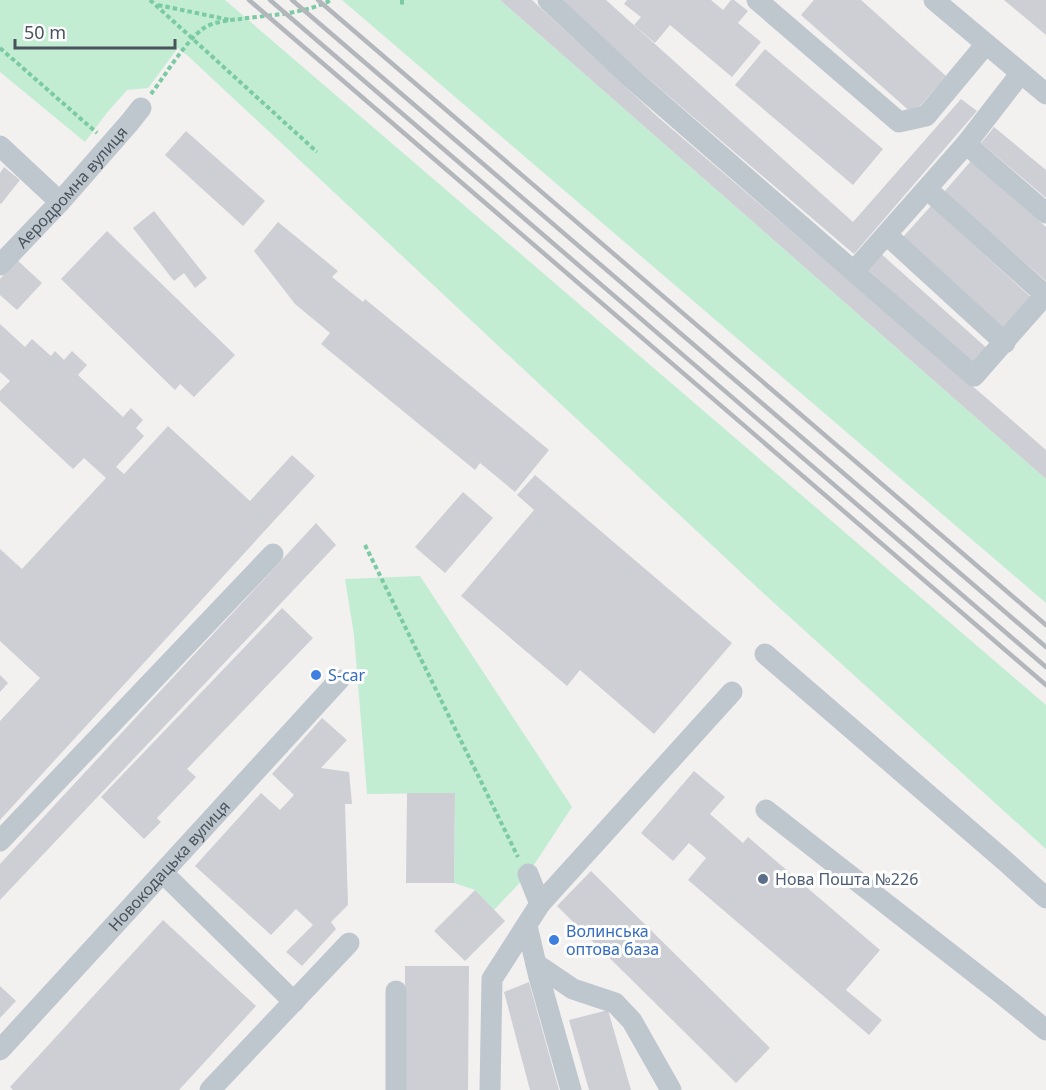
<svg xmlns="http://www.w3.org/2000/svg" width="1046" height="1090" font-family="'Noto Sans',sans-serif">
<style>
.green{fill:#c2edd3}
.building{fill:#cdcfd4}
.lines{fill:none;stroke-linecap:round;stroke-linejoin:round}
.path{stroke:#7bcaa3;stroke-width:4;stroke-dasharray:4.5 3;stroke-linecap:butt}
.minor{stroke:#bfc7ce;stroke-width:21}
.rail{stroke:#b3b6ba;stroke-width:4.5}
.shop-dot{fill:#3f7fe0;stroke:#fff;stroke-width:2}
.service-dot{fill:#5c6f8a;stroke:#fff;stroke-width:2}
.labels{text-anchor:middle;dominant-baseline:central;stroke-width:6;stroke-linejoin:round;paint-order:stroke}
.street-label{font-size:16px;fill:#49535d;stroke:#fff}
.shop-label{font-size:16px;fill:#366cbe;stroke:#fff;text-anchor:start}
.service-label{font-size:16px;fill:#4e5e75;stroke:#fff;text-anchor:start}
</style>
<rect width="100%" height="100%" fill="#f3f0f0"/>
<g class="green">
<path d="M0,0H225L1046,705V849L761,591L188,56L178,48L148,88L127,90L106,114L85,142L0,72Z"/>
<path d="M342,0H500L1046,479V603Z"/>
<path d="M420,576L572,807L528,874L494,910L475,890L454,883L455,793L367,794L354,635L345,579Z"/>
</g>
<g class="building">
<path d="M500,0H532L659,118L984,396L1046,450V479Z"/>
<path d="M563,0H606L853,222L961,99L977,111L854,254L624,58Z"/>
<path d="M627,0H711L723,10L731,0H734L748,11L738,23L761,42L732,77L670,25L655,43L634,25L641,17L624,4Z"/>
<path d="M814,0H861L946,76L913,114L801,15Z"/>
<path d="M1004,0H1046V35Z"/>
<path d="M765,49L883,149L853,185L735,85Z"/>
<path d="M994,127L1046,170V198L981,143Z"/>
<path d="M186,131L265,201L243,226L165,155Z"/>
<path d="M971,161L1046,227V281L944,192Z"/>
<path d="M4,167L20,180L1,204L0,203V173Z"/>
<path d="M931,206L1035,301L1007,332L903,237Z"/>
<path d="M154,211L207,278L195,288L184,273L174,281L133,228Z"/>
<path d="M278,222L338,271L332,277L363,302L365,299L549,450L515,492L480,463L475,470L321,344L330,333L295,304L254,251Z"/>
<path d="M107,231L235,355L194,397L180,384L175,390L61,279Z"/>
<path d="M879,252L990,351L976,366L865,267Z"/>
<path d="M17,260L42,283L17,310L0,295V279Z"/>
<path d="M0,324L25,347L32,339L51,356L55,351L64,360L72,351L87,365L78,375L123,417L131,408L143,420L136,428L144,436L116,467L124,474L168,426L250,501L292,455L315,476L0,820V721L40,678L0,641V549L22,569L106,478L84,458L73,469L0,401V391L10,381L0,372Z"/>
<path d="M535,475L732,643L654,734L580,670L567,686L461,596L534,510L517,495Z"/>
<path d="M463,492L493,518L445,573L415,547Z"/>
<path d="M316,523L336,545L0,900V864Z"/>
<path d="M282,608L313,638L187,769L196,777L157,818L161,822L144,839L101,797Z"/>
<path d="M0,675L8,683L0,692Z"/>
<path d="M322,718L347,740L321,768L349,772L352,804H345L348,905L331,922L336,929L302,966L286,952L313,925L296,909L271,935L195,866L261,793L280,810L294,795L272,774Z"/>
<path d="M694,771L725,797L710,814L743,843L748,837L880,950L846,990L882,1020L869,1035L688,880L706,858L689,843L673,861L641,833Z"/>
<path d="M407,793H455L454,883H406Z"/>
<path d="M591,871L770,1048L736,1083L557,906Z"/>
<path d="M475,890L505,921L465,961L434,931Z"/>
<path d="M163,920L256,1006L179,1090H13L10,1087Z"/>
<path d="M405,966H469L468,1090H405Z"/>
<path d="M529,982L559,1090H530L504,992Z"/>
<path d="M0,986L16,1001L0,1018Z"/>
<path d="M608,1010L631,1090H589L569,1020Z"/>
</g>
<g class="lines">
<g class="path">
<path d="M150,0L317,152"/>
<path d="M402,0V5"/>
<path d="M158,5L230,20"/>
<path d="M0,48L97,133"/>
<path d="M151,94C165,76 186,40 204,28C213,22 229,20 240,19C269,15 305,14 331,0"/>
<path d="M365,545L518,857"/>
</g>
<g class="minor">
<path d="M548,0L629,76L974,376L1046,294"/>
<path d="M757,0L899,122L926,116L986,44"/>
<path d="M934,0L1046,94"/>
<path d="M966,144L1046,213"/>
<path d="M0,146L60,202"/>
<path d="M927,189L1045,295"/>
<path d="M887,235L1005,343"/>
<path id="s1" d="M0,265L60,202L130,122L141,108"/>
<path d="M854,271L966,144L1021,73"/>
<path d="M765,654L1005,861L1046,898"/>
<path d="M766,810L1003,995L1046,1030"/>
<path d="M0,841L273,554"/>
<path d="M163,873L294,1002"/>
<path d="M540,904L732,692"/>
<path d="M527,926L539,977L571,1090"/>
<path d="M536,964L573,989L615,1003L632,1021L671,1090"/>
<path id="s2" d="M0,1050L339,680"/>
<path d="M210,1090L349,943"/>
<path d="M396,1090V991"/>
<path d="M490,1090L492,979L540,904L528,874"/>
</g>
<g class="rail">
<path d="M249,0L1046,685"/>
<path d="M270,0L1046,667"/>
<path d="M292,0L1046,647"/>
<path d="M318,0L1046,625"/>
</g>
</g>
<g class="shop-dot">
<circle cx="316" cy="675" r="6"/>
<circle cx="554" cy="940" r="6"/>
</g>
<circle class="service-dot" cx="763" cy="879" r="6"/>
<g class="labels">
<g class="street-label">
<text stroke="none"><textPath href="#s1" startOffset="106">Аеродромна вулиця</textPath></text>
<text stroke="none"><textPath href="#s2" startOffset="250">Новокодацька вулиця</textPath></text>
</g>
<g class="shop-label">
<text x="328" y="675">S-car</text>
<text x="566" y="931">Волинська<tspan x="566" dy="18">оптова база</tspan></text>
</g>
<g class="service-label">
<text x="775" y="879">Нова Пошта №226</text>
</g>
</g>
<path d="M15 39v9h160v-9" fill="none" stroke="#49535d" stroke-width="3"/>
<text x="24" y="39" font-size="18" fill="#49535d" stroke="#ffffff" stroke-width="4.5" paint-order="stroke">50 m</text>
</svg>
